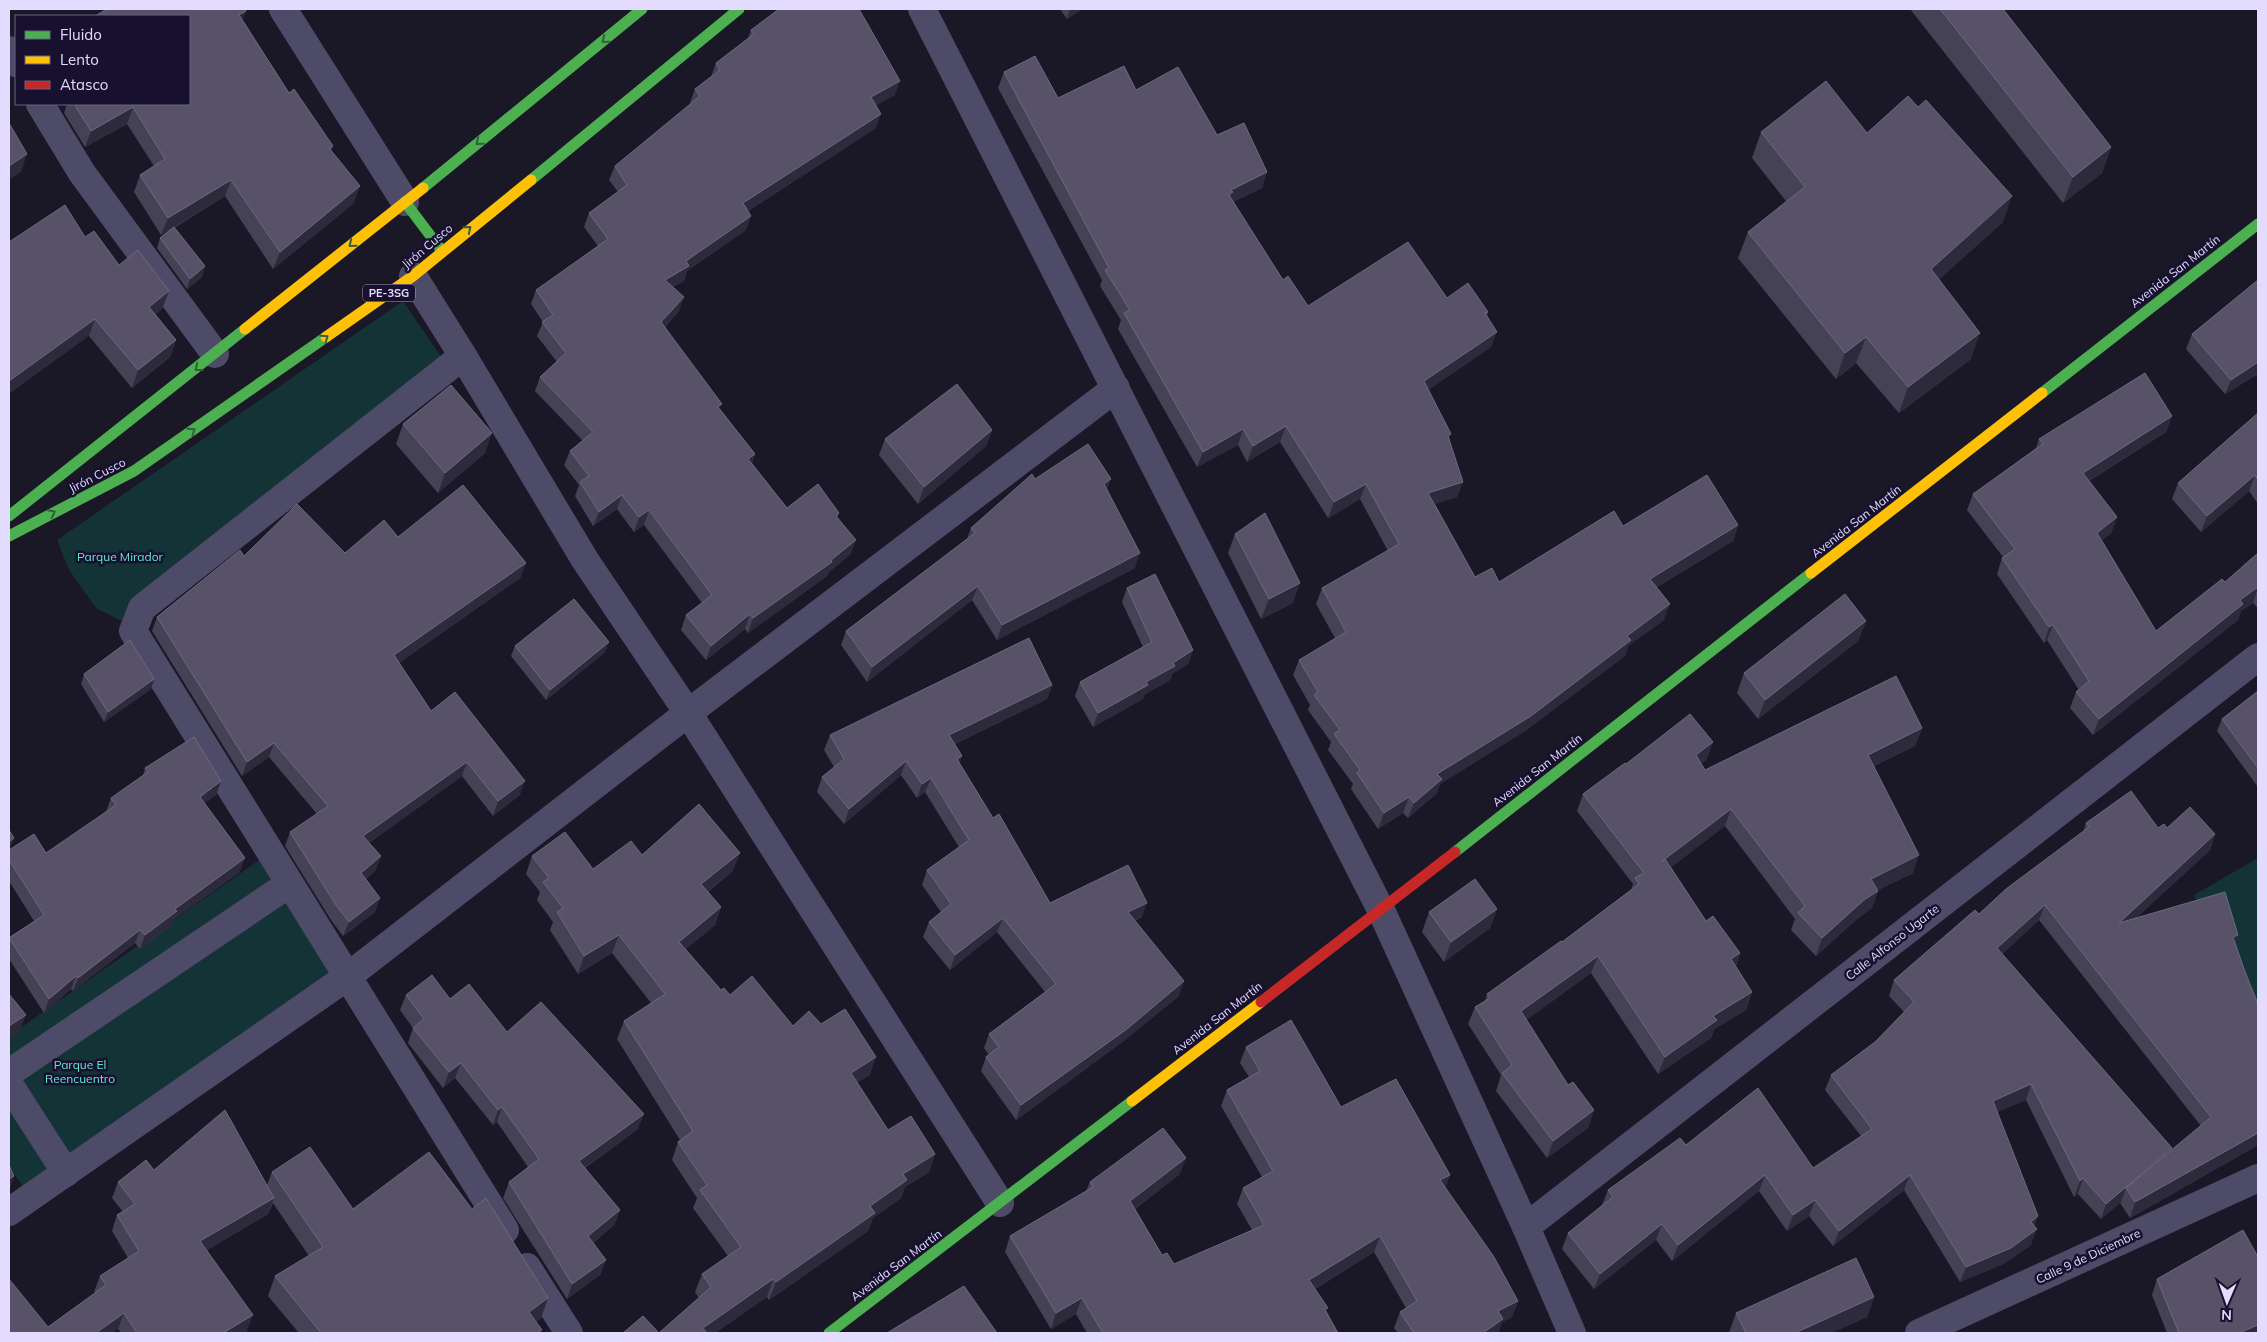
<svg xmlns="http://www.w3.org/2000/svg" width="2267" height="1342" font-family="Mulish,sans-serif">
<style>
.green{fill:#133336}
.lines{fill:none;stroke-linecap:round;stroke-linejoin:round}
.street{stroke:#4e4b68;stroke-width:28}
.fast{stroke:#4caf50;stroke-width:11}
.slow{stroke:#ffc107;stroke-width:11}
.jam{stroke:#c62828;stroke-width:11}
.wall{fill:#464255;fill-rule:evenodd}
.shaded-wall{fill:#2d2a3b}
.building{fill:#575267;stroke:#6d687f}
.oneway{stroke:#32603f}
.labels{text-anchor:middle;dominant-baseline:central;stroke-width:5;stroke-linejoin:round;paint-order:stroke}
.shield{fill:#17102e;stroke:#a69fc0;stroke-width:1}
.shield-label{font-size:11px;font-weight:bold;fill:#e3dcff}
.street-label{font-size:12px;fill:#e3dcff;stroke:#17102e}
.park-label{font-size:12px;fill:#5eead1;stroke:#17102e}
</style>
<rect width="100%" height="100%" fill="#1a1727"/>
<g class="green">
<path d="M403,301L442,358L128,624L96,608L69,570L57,540Z"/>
<path d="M262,858L336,975L28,1194L9,1166V1036Z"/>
<path d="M2258,858V1068L2194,895Z"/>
</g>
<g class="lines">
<g class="street">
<path d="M283,9L405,202"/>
<path d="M922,9L1381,910L1526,1227L1572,1333"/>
<path d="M9,50L16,63"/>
<path d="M40,104L82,173L215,354"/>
<path d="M413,276L463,356L585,560L688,713L1000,1203"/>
<path d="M463,356L142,608L133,631L505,1230"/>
<path d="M9,1073L289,884"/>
<path d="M9,1084L66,1173"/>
<path d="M9,1212L347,977L688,713L1116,388"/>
<path d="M1526,1227L2258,657"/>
<path d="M527,1267L569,1333"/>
<path d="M1919,1333L2258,1178"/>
</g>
<g class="fast">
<path d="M531,180L739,9"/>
<path d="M423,188L642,9"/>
<path d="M405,202L442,251"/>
<path d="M2042,393L2258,224"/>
<path d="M9,516L245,329"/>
<path d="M9,536L134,471L326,337"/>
<path d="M1455,852L1811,573"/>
<path d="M829,1333L1132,1101"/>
</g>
<g class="slow">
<path d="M245,329L423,188"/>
<path d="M326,337L413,276L531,180"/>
<path d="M1811,573L2042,393"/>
<path d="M1132,1101L1261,1002"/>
</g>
<path class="jam" d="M1261,1002L1455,852"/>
</g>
<g class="wall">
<path d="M1060,9H1082L1067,19Z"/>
<path d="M1910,9H2003L2111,147L2102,173L2063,203Z"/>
<path d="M243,20L289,93L333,146L331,151L354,203L273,269L225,196L174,228L205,266L202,277L187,289L157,248L160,238L172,229L161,235L134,192L140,175L154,166L127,124L85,147L64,113L67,104H189Z"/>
<path d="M751,30L895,95L876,105V128L748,211L746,230L687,271L684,281L673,287L679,311L665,327L720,409L755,454L752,463L787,508L839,513L837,518L851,554L829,572L827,576L748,633L745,629L706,660L681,630L686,615L702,603L644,525L634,532L617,509L593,526L575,496L579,485L564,465L570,451L583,441L535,391L540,377L557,362L537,336L543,322L531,304L536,290L598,246L584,227L589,213L618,192L609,180L615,166L691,104L690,103L695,89L711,77L716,63L748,38Z"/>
<path d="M1004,72L1058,98L1136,90L1217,135L1267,172L1262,188L1233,202L1283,280L1308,306L1447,298L1488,312L1487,315L1491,347L1428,390L1449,439L1463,482L1457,497L1435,504L1475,577L1499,582L1623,526L1738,525L1733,541L1657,587L1664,620L1628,646L1625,656L1525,731L1440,784L1436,794L1408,818L1403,813L1378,829L1351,789L1353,784L1328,750L1331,742L1308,710L1310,705L1293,675L1299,660L1335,638L1316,604L1322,588L1388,551L1360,499L1328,518L1280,442L1247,462L1238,445L1197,467L1118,329L1121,320L1100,286L1102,280L998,88Z"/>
<path d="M1761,132L1867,133L2003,222L1939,279L1971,359L1899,413L1856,363L1836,379L1738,258L1748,232L1786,201L1752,158Z"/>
<path d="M85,237L119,265L169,291L162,309L155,314L176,340L170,357L132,388L89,336Z"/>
<path d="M2258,280V374L2225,394L2186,349L2192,334Z"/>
<path d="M2258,413V504L2249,491L2201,532L2172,499L2178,483Z"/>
<path d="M2172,416L2166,432L2089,481L2117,517L2111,533L2102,540L2156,631L2225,582L2258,553V608L2253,603L2241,611L2238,620L2093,735L2070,708L2076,692L2079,690L2047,640L2044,643L1997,574L2002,558L2003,557L1967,510L1973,494L2036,448L2039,439Z"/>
<path d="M403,424L485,453L438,493L396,444Z"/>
<path d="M992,430L986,446L918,504L879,455L885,439Z"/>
<path d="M1035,479L1107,490L1135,568L997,640L972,600L867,682L841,645L846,631L967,539L971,528Z"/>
<path d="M1235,534L1293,603L1261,619L1228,553Z"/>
<path d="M398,537L526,563L520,578L399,663L431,711L520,795L493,816L462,776L369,843L376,870L366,879L380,898L375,912L343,936L331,920L285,846L290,832L317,814L269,757L242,776L152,631L157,617L244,556L345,553Z"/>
<path d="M1127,588L1193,650L1188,664L1172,674L1170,680L1145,694L1143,699L1093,727L1075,696L1080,682L1143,647L1122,602Z"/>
<path d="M1866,621L1858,641L1758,719L1737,693L1744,673Z"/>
<path d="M515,646L605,652L546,700L511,656Z"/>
<path d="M84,674L154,679L151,689L104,722L81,684Z"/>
<path d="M1052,685L1047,699L955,744L962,756L959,764L993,818L1050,903L1142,917L1135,921L1179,996L1121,1043L1016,1120L981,1071L986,1057L989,1055L984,1048L989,1034L1045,992L997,932L950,970L923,937L929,922L941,912L922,885L927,870L959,847L925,792L917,798L901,775L844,824L817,792L822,777L834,767L824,750L830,735Z"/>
<path d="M2258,691V787L2217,731L2222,719Z"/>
<path d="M1922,728L1915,746L1874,766L1913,873L1878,890V891L1872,908L1858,918L1816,956L1791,930L1795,919L1725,826L1671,867L1706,921L1740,953L1736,966L1752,992L1746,1010L1714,1029L1711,1038L1658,1074L1591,973L1526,1020L1568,1085L1594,1110L1588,1128L1547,1158L1496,1091L1501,1075L1468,1024L1475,1007L1485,1001L1487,994L1562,942L1631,890L1633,884L1577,811L1583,794L1626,764L1713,742L1706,760L1701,764L1705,770Z"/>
<path d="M145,768L221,781L216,795L204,803L240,872L173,920L172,925L140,949L135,943L73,991L71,989L44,1013L9,959V937L34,921L9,881V830L10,849L46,853L106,812L111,798L143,775Z"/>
<path d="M2086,823L2158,828H2167L2215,834L2210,850L2136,918L2238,935L2235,943L2258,1145L2130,1218L2120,1203L2121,1202L2101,1219L2078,1194L2074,1197L2026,1100L1997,1112L2034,1226L2031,1245L2005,1263L1960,1282L1904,1190L1833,1246L1809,1216L1787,1231L1759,1191L1672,1261L1656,1240L1594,1289L1562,1249L1568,1233L1602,1205L1608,1190L1686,1145L1813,1168L1861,1136L1825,1090L1831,1075L1875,1042L1904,1012L1889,996L1894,980L2083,832ZM2039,920L2201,1126L2171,1151L2172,1148L2002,954Z"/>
<path d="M642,855L733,871L708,892L721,907L715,925L686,949L721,990L793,1026L870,1075L857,1082L888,1130L935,1154L929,1172L905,1187L901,1198L873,1218L868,1231L769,1300L767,1297L715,1333H623H659L699,1298L695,1292L702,1274L728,1256L693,1208L697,1198L672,1160L678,1142L680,1140L617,1039L624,1021L651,1003L612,953L578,974L550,930L553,922L537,900L540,892L526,874L532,856L593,869Z"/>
<path d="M1497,909L1490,928L1444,962L1422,932L1429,912Z"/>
<path d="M406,995L450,999L507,1032L638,1129L585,1168L620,1210L614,1225L593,1243L606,1260L600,1275L567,1299L503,1198L509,1182L528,1167L497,1122L493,1125L455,1078L443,1088L408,1043L413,1028L400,1010Z"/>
<path d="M1246,1047L1450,1175L1445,1188L1518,1301L1512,1317L1502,1322L1498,1333H1398L1394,1328L1400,1312L1406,1308L1374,1252L1315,1289L1338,1333H1087L1076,1314L1051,1329L1005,1252L1010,1236L1086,1191L1090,1182L1180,1174L1135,1209L1162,1255L1174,1264L1252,1230L1237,1204L1243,1188L1262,1177L1221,1106L1227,1090L1249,1077L1240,1063Z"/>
<path d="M154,1170L267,1185L272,1172L353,1209H472L548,1298L541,1318L536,1322L541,1333H299L268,1296L275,1276L309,1256L273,1203L268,1214L207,1250L247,1331L244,1333H121L118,1329L48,1327L95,1293L94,1292L100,1276L128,1258L112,1231L117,1215L123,1212L112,1198L118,1182Z"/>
<path d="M2157,1279L2258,1333H2167L2152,1295Z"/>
<path d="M1874,1297L1867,1317L1831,1333H1729L1736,1313Z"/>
</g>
<g class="shaded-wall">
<path d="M1070,9H1082L1067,19Z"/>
<path d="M246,11L240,28L239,15Z"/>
<path d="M900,81L895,95L865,111L871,97Z"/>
<path d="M133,107L127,124L85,147L91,131Z"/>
<path d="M881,114L876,128L738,218L743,203Z"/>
<path d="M2111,147L2102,173L2063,203L2073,177Z"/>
<path d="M27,154L21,172L9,180V166Z"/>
<path d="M1267,172L1262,188L1228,204L1229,195L1231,190Z"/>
<path d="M231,180L225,196L161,235L168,218Z"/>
<path d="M360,186L354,203L273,269L280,252Z"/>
<path d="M2012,196L2003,222L1922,295L1931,269Z"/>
<path d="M751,216L746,230L687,271L684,281L660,294L665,280L686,261Z"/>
<path d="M205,266L202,277L187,289L190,279Z"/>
<path d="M169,291L162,309L143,325L149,307Z"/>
<path d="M684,297L679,311L656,336L661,322Z"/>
<path d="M95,319L89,336L9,394V381Z"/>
<path d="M1497,332L1491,347L1418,397L1424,381Z"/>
<path d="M1980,333L1971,359L1899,413L1908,387Z"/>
<path d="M1866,337L1856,363L1836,379L1845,353Z"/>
<path d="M176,340L170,357L132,388L138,370Z"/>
<path d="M2258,362V374L2225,394L2231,380Z"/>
<path d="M2172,416L2166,432L2077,488L2083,473Z"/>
<path d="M1286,426L1280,442L1247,462L1253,446Z"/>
<path d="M1243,429L1238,445L1197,467L1203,452Z"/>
<path d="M992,430L986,446L918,504L924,487Z"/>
<path d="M492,433L485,453L438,493L445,473Z"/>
<path d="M755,454L750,469L748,459Z"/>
<path d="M2255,475L2249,491L2201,532L2207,516Z"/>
<path d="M1111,479L1106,493L1104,484Z"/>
<path d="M1463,482L1457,497L1422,508L1428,493Z"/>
<path d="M1366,484L1360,499L1328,518L1334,502Z"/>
<path d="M622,495L617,509L593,526L599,512Z"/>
<path d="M649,510L644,525L634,532L639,517Z"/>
<path d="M2117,517L2111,533L2091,548L2097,533Z"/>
<path d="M1738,525L1733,541L1645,594L1650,579Z"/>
<path d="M856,540L851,554L829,572L827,576L748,633L753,618L831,560Z"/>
<path d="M1140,553L1135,568L997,640L1002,625Z"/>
<path d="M526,563L520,578L389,670L394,655Z"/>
<path d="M1300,583L1293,603L1261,619L1269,599Z"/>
<path d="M978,586L972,600L867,682L872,667Z"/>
<path d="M2258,587L2253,603L2241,611L2238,620L2093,735L2099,719L2240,600Z"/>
<path d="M1670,604L1664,620L1628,646L1625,656L1525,731L1440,784L1436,794L1408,818L1414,803L1437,774Z"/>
<path d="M750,614L745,629L706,660L711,646Z"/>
<path d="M1866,621L1858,641L1758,719L1765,700Z"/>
<path d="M2053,625L2047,640L2044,643L2049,627Z"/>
<path d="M609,642L605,652L546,700L550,690Z"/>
<path d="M1193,650L1188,664L1172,674L1170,680L1145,694L1143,699L1093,727L1098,713L1146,682L1173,663Z"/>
<path d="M154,679L151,689L104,722L108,712Z"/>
<path d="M1052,685L1047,699L944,750L949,735Z"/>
<path d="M1922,728L1915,746L1861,772L1868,755Z"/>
<path d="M1713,742L1706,760L1690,773L1696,755Z"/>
<path d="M274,743L269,757L242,776L247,762Z"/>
<path d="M962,756L957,771V759Z"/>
<path d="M906,761L901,775L844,824L849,809Z"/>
<path d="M467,762L462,776L358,851L363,836Z"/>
<path d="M931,778L925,792L917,798L922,784Z"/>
<path d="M221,781L216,795L195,810L200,797Z"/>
<path d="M525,781L520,795L493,816L498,801Z"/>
<path d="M1409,797L1403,813L1378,829L1384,813Z"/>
<path d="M1731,809L1725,826L1655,879L1661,862Z"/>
<path d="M2215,834L2210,850L2114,939L2119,923Z"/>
<path d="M14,838L9,852V842Z"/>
<path d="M740,853L733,871L695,902L701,884Z"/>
<path d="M1919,855L1913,873L1864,897L1871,879Z"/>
<path d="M381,856L376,870L356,887L361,873Z"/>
<path d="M245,858L240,872L173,920L172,925L140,949L145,935L175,909Z"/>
<path d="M1878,891L1872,908L1858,918L1816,956L1822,938L1864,900Z"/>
<path d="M380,898L375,912L343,936L349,922Z"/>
<path d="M1147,903L1142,917L1122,926L1128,912Z"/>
<path d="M2045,905L2039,920L1992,964L1997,948Z"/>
<path d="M721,907L715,925L673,960L679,942Z"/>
<path d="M1497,909L1490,928L1444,962L1451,942Z"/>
<path d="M1003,918L997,932L950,970L955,955Z"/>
<path d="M140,930L135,943L73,991L78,978Z"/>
<path d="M619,935L612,953L578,974L584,956Z"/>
<path d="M2238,935L2232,951L2233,937Z"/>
<path d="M1740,953L1734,970L1731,959Z"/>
<path d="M1598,956L1591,973L1514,1029L1521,1011Z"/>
<path d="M76,976L71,989L44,1013L49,999Z"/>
<path d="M1184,981L1179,996L1121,1043L1016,1120L1021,1105Z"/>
<path d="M1752,992L1746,1010L1714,1029L1711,1038L1658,1074L1665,1057L1713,1016Z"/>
<path d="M26,1015L19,1033L9,1040V1026Z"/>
<path d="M876,1057L870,1075L844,1091L851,1073Z"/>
<path d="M461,1063L455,1078L443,1088L449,1072Z"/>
<path d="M2031,1084L2026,1100L1987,1117L1993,1101Z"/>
<path d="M502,1107L497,1122L493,1125L498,1110Z"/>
<path d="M1594,1110L1588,1128L1547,1158L1553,1141Z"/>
<path d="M644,1114L638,1129L573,1176L579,1161Z"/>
<path d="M2258,1133V1145L2130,1218L2135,1202Z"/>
<path d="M2172,1148L2166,1163L2126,1188L2121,1202L2101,1219L2106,1204Z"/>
<path d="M935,1154L929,1172L905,1187L901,1198L873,1218L868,1231L769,1300L776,1282L870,1206L903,1174Z"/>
<path d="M1186,1158L1180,1174L1124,1217L1130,1201Z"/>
<path d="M1450,1175L1444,1191L1440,1180Z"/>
<path d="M1765,1175L1759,1191L1672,1261L1678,1245Z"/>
<path d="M1910,1175L1904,1190L1833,1246L1839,1231Z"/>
<path d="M14,1176L9,1192V1179Z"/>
<path d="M2083,1178L2078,1194L2074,1197L2080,1181Z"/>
<path d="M274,1198L268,1214L195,1257L200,1241Z"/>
<path d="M1815,1200L1809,1216L1787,1231L1793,1215Z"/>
<path d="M620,1210L614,1225L583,1251L588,1236Z"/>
<path d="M2038,1216L2032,1232L2031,1222Z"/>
<path d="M1662,1224L1656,1240L1594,1289L1600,1274Z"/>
<path d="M2037,1229L2031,1245L2005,1263L1960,1282L1966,1267Z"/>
<path d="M1380,1236L1374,1252L1303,1296L1309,1280Z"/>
<path d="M606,1260L600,1275L567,1299L572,1284Z"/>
<path d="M773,1279L767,1297L715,1333H701L703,1328Z"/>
<path d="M1874,1297L1867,1317L1831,1333H1795Z"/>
<path d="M548,1298L541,1318L522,1332L529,1312Z"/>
<path d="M1082,1298L1076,1314L1051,1329L1056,1313Z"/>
<path d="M1518,1301L1512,1317L1502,1322L1498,1333H1483L1498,1311Z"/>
<path d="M124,1313L118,1329L112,1333H96Z"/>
<path d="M253,1315L247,1331L244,1333H223Z"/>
<path d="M2258,1325V1333H2239Z"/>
</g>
<g class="building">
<path d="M107,9H245L246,11L239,15L289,93L294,89L333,146L329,148L360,186L280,252L231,180L168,218L140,175L165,159L133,107L91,131L74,104H189V16H95Z"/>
<path d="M779,9H859L900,81L871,97L881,114L743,203L751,216L686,261L689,266L665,280L684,297L661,322L722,404L718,407L755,454L748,459L787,508L818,484L839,513L836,516L856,540L831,560L832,562L753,618L750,614L711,646L686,615L712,595L649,510L639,517L622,495L599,512L580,482L589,476L570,451L593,432L540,377L566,353L542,322L553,315L536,290L608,239L589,213L627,185L615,166L700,96L695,89L720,70L716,63L754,34L751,30Z"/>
<path d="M1940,9H2003L2111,147L2073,177Z"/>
<path d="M1035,56L1058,98L1124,66L1136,90L1178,67L1217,135L1244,123L1267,172L1231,190L1233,192L1229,195L1283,280L1288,276L1308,306L1408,242L1447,298L1468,283L1488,312L1485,313L1497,332L1424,381L1451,434L1448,436L1463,482L1428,493L1475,577L1492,568L1499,582L1614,511L1623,526L1707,475L1738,525L1650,579L1670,604L1627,636L1631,640L1531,716L1437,774L1442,779L1414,803L1409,797L1384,813L1357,773L1360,770L1334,734L1340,730L1314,695L1318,692L1299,660L1346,632L1322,588L1399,544L1366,484L1334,502L1286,426L1253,446L1243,429L1203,452L1124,313L1130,310L1105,270L1109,268L1004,72Z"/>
<path d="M1826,81L1867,133L1908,96L1918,107L1926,100L2012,196L1931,269L1980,333L1908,387L1866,337L1845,353L1748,232L1805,187L1761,132Z"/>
<path d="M9,123L27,154L9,166Z"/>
<path d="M65,205L85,237L94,231L119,265L138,250L169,291L149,307L176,340L138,370L95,319L9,381V242Z"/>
<path d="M174,227L205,266L190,279L160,238Z"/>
<path d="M2258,280V362L2231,380L2192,334Z"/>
<path d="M2145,373L2172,416L2083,473L2117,517L2097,533L2156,631L2222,579L2225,582L2258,553V587L2240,600L2243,604L2099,719L2076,692L2089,681L2053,625L2049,627L2002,558L2015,549L1973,494L2043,444L2039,439Z"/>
<path d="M957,384L992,430L924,487L885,439Z"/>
<path d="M451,385L492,433L445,473L403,424Z"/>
<path d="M2258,413V480L2255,475L2207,516L2178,483Z"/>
<path d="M1088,444L1111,479L1104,484L1140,553L1002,625L978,586L872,667L846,631L975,533L971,528L1032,474L1035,479Z"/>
<path d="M463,485L526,563L394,655L431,711L455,692L525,781L498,801L467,762L363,836L381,856L361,873L380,898L349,922L336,905L290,832L328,806L274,743L247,762L157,617L240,550L244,556L297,504L345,553L384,520L398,537Z"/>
<path d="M1265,513L1300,583L1269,599L1235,534Z"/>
<path d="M1155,574L1193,650L1173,663L1175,666L1146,682L1148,685L1098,713L1080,682L1152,642L1127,588Z"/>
<path d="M1845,594L1866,621L1765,700L1744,673Z"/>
<path d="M574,599L609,642L550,690L515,646Z"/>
<path d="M1029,638L1052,685L949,735L962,756L957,759L993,818L999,814L1050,903L1128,865L1147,903L1128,912L1184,981L1127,1029L1021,1105L986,1057L999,1047L989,1034L1056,984L1003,918L955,955L929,922L951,904L927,870L969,840L931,778L922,784L906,761L849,809L822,777L844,759L830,735Z"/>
<path d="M130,640L154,679L108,712L84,674Z"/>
<path d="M1896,676L1922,728L1868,755L1919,855L1871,879L1878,891L1864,900L1822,938L1798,913L1805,906L1731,809L1661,862L1665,859L1706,921L1713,916L1740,953L1731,959L1752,992L1713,1016L1717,1020L1665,1057L1598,956L1521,1011L1568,1085L1573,1082L1594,1110L1553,1141L1502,1073L1512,1065L1475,1007L1490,998L1487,994L1561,941L1562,942L1639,884L1635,878L1644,873L1583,794L1625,763L1626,764L1690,714L1713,742L1696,755L1705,770Z"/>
<path d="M2258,691V768L2222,719Z"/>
<path d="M194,737L221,781L200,797L245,858L175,909L177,911L145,935L140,930L78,978L76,976L49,999L9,938L44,915L9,860V850L34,834L46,853L116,805L111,798L148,772L145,768Z"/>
<path d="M2131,791L2158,828L2164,824L2167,828L2190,807L2215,834L2119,923L2225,892L2238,935L2233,937L2244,969L2258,1004V1133L2135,1202L2126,1188L2211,1117L2045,905L1997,948L2172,1148L2106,1204L2083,1178L2080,1181L2031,1084L1993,1101L2038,1216L2031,1222L2037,1229L2011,1248L1966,1267L1910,1175L1839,1231L1815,1200L1793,1215L1765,1175L1678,1245L1662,1224L1600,1274L1568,1233L1613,1197L1608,1190L1680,1138L1686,1145L1758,1088L1813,1168L1872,1129L1831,1075L1875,1042L1914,1002L1894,980L1975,910L1979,914L2006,889L2089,827L2086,823Z"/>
<path d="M699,804L740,853L701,884L721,907L679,942L721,990L724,988L730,995L752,976L793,1026L809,1011L821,1024L845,1009L876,1057L851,1073L888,1130L911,1116L935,1154L903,1174L907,1180L870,1206L875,1213L776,1282L773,1279L703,1328L707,1333H623L643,1316L659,1333L711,1287L702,1274L741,1247L700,1190L707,1185L678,1142L693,1131L624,1021L665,994L619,935L584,956L557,912L563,908L543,882L549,878L532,856L565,832L593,869L631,841L642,855Z"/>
<path d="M9,830L14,838L9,842Z"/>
<path d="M1475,879L1497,909L1451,942L1429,912Z"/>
<path d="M432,975L450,999L469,984L507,1032L541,1002L644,1114L579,1161L620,1210L588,1236L606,1260L572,1284L509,1182L539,1159L502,1107L498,1110L461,1063L449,1072L413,1028L424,1019L406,995Z"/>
<path d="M9,994L26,1015L9,1026Z"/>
<path d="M1291,1020L1341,1107L1396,1079L1450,1175L1440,1180L1494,1257L1518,1301L1498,1311L1503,1319L1483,1333H1414L1400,1312L1417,1301L1380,1236L1309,1280L1328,1308L1325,1310L1338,1333H1103L1082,1298L1056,1313L1010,1236L1093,1187L1090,1182L1163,1128L1186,1158L1130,1201L1162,1255L1167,1253L1174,1264L1264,1225L1243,1188L1273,1171L1227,1090L1260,1071L1246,1047Z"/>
<path d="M225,1110L274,1198L200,1241L253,1315L223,1333H137L124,1313L96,1333H9V1279L48,1327L106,1285L100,1276L139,1251L117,1215L135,1204L118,1182L146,1160L154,1170Z"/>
<path d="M310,1147L353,1209L429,1152L472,1209L486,1198L548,1298L529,1312L542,1330L538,1333H321L275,1276L323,1247L272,1172Z"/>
<path d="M9,1165L14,1176L9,1179Z"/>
<path d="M2243,1230L2258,1257V1325L2239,1333H2179L2157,1279Z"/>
<path d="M1856,1258L1874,1297L1795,1333H1746L1736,1313Z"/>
<path d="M964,1286L997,1333H887Z"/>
</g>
<defs><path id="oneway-chevron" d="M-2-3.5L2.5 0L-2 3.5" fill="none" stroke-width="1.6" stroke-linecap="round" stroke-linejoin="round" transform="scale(1.25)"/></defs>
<g class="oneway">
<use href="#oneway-chevron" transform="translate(605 40) rotate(141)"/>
<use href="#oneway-chevron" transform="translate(479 142) rotate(141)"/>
<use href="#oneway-chevron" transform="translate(468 229) rotate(-39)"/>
<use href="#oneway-chevron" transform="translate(352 244) rotate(141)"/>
<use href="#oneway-chevron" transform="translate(325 338) rotate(-35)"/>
<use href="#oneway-chevron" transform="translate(198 368) rotate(142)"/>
<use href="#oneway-chevron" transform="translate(192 431) rotate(-35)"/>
<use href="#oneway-chevron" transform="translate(52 513) rotate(-27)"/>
</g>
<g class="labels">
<rect class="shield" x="363" y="284.5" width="52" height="17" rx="4"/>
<g class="shield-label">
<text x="389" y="293">PE-3SG</text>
</g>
<g class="street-label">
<text transform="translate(427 246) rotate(-40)">Jirón Cusco</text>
<text transform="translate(2175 271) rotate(-38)">Avenida San Martín</text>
<text transform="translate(97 475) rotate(-27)">Jirón Cusco</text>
<text transform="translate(1856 521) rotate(-38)">Avenida San Martín</text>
<text transform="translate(1537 770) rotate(-38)">Avenida San Martín</text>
<text transform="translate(1892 942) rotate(-38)">Calle Alfonso Ugarte</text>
<text transform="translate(1217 1018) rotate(-38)">Avenida San Martín</text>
<text transform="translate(2088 1256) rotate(-25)">Calle 9 de Diciembre</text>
<text transform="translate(896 1265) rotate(-37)">Avenida San Martín</text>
</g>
<g class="park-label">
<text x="120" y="556">Parque Mirador</text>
<text x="80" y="1064">Parque El<tspan x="80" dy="14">Reencuentro</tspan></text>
</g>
</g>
<rect width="2267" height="1342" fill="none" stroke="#e3dcff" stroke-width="20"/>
<rect x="15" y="15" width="175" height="90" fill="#17102e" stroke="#696282"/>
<rect x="25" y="31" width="25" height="8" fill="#4caf50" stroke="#696282"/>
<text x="60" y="40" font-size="15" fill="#e3dcff">Fluido</text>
<rect x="25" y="56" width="25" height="8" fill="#ffc107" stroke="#696282"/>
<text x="60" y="65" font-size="15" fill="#e3dcff">Lento</text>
<rect x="25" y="81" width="25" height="8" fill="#c62828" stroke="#696282"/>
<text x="60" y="90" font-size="15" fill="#e3dcff">Atasco</text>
<g transform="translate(2227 1302) rotate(182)" stroke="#17102e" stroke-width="4" paint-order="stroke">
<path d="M0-4L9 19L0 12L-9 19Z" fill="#e3dcff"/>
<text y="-8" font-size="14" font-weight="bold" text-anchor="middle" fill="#e3dcff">N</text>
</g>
</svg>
